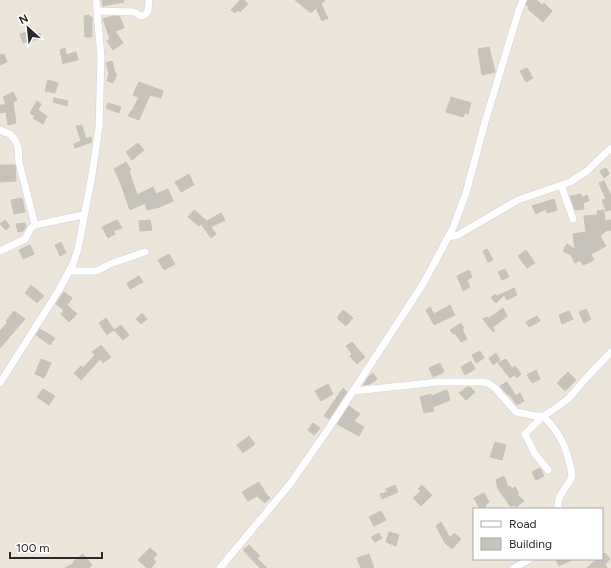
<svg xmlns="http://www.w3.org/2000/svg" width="611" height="568" font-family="Figtree,sans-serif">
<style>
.building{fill:#c7c3ba;stroke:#c8c3b3}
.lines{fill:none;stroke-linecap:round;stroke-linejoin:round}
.street-casing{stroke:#cfd0e3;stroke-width:8}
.street{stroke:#fff;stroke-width:7}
</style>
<rect width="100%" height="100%" fill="#ece6da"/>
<g class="building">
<path d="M102,0H124V2L103,6Z"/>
<path d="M240,0H244L248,4L240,12L238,10L235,13L231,10Z"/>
<path d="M295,0H325L321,4L328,18L322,21L316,8L311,13Z"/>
<path d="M528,0H537L542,5L544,3L552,11L543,22L528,9L529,7L526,5Z"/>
<path d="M89,15V17H92V37H85L84,16Z"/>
<path d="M113,16L120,17L124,28L115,31L123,43L113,50L107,41L110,39L103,19Z"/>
<path d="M31,31L33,35L40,33L41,38L23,43L20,34Z"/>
<path d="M489,47L495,72L482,75L478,49Z"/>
<path d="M65,48L66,55L76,52L78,60L64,63V62L63,64L60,50Z"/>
<path d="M4,54L7,62L0,65V55Z"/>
<path d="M112,61L115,73L117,74L113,83L107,81L109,74L106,63Z"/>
<path d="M527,68L533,78L526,82L520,71Z"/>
<path d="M48,80L58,83L55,93L45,91Z"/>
<path d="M139,82L163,91L161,98L150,95L139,120L128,116L131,111H132L139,97L133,95Z"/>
<path d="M13,92L17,100L13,102L16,123L8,125L6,112L0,113V105H6L3,97Z"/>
<path d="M451,97L471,103L468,114L465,113L463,117L446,112Z"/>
<path d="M54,98L68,101L67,106L53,102Z"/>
<path d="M37,101L41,104L38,110L47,116L43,124L33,118L35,116L30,113Z"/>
<path d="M108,103L121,107L119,113L106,108Z"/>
<path d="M82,125L86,139L91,137L92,142L75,148L74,144L81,141L76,126Z"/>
<path d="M138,143L144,150L132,160L126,152Z"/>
<path d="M126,162L131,170L129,171L137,195L153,187L156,194L168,189L173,201L160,207L147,210L145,203L130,210L119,179L114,169Z"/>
<path d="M0,165H15L16,181L0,182Z"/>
<path d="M606,168L609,174L604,178L600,171Z"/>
<path d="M189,174L194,185L181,192L175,182Z"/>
<path d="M604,181L611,196V210L606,211L602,200L606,199L599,183Z"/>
<path d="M581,194L582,198L587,195L589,201L583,203L584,209L575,210L570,196Z"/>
<path d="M22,198L25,212L14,214L11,200Z"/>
<path d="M554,199L557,210L547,213L546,209L536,214L532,206Z"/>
<path d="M194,210L207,221L221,213L225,220L211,227L216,234L211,238L201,224L199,226L188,217Z"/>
<path d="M604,210L605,221L611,220V230L606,231L600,236L606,246L591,254L594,260L583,265L580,260L575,263L571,255L563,251L567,244L575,249L573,234L586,232L584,216L598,215L597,211Z"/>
<path d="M5,220L10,226L6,230L0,224Z"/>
<path d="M117,220L122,228L113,231L115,234L108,238L102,227Z"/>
<path d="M150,220L152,230L140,231L139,221Z"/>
<path d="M25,223L26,227L23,231L18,232L16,224Z"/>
<path d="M61,242L66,253L60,256L55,245Z"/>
<path d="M30,245L34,254L23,259L19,250Z"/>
<path d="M487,249L493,260L488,262L483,251Z"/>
<path d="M526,250L535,263L527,268L518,256Z"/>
<path d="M169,254L175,264L164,270L158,260Z"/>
<path d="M505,269L509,277L502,280L498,272Z"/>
<path d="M469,270L472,277L467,280L470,287L463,291L457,276Z"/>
<path d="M139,276L143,282L130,289L127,283Z"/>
<path d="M31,285L44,296L37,303L25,293Z"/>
<path d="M514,288L517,295L507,300L504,295L496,303L491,298L495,294L497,296Z"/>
<path d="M64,292L72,298L67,305L77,314L69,322L61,314L64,310L56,304Z"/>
<path d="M450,305L455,315L434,325L426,310L430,307L434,314Z"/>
<path d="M503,308L507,316L493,327L495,331L493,332L483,319L487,317L488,319Z"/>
<path d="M586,309L591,319L584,323L579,312Z"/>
<path d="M343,310L353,318L346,326L337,318Z"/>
<path d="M14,311L25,319L0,348V331L8,322L6,321Z"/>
<path d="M569,311L573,319L562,324L559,315Z"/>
<path d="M142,313L147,319L141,324L136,319Z"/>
<path d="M537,316L540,321L529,327L526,322Z"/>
<path d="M106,318L114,330L107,335L99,323Z"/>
<path d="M461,323L464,328L462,329L467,339L461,342L455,333L453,334L450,330Z"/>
<path d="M121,325L129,335L123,340L114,330Z"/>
<path d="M40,329L55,338L50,345L36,335Z"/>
<path d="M352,342L365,357L357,364L350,356L352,354L346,346Z"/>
<path d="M101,345L111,357L103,363L100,359L81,380L74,373L81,366L83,368L95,355L92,352Z"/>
<path d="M480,351L484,358L476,363L472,355Z"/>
<path d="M496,353L500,360L493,365L489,358Z"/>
<path d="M41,359L51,363L44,378L35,374Z"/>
<path d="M506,359L512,368L515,366L521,374L517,378L514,375L510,378L498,363Z"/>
<path d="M471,361L475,369L465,375L461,367Z"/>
<path d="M440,363L444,372L433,377L429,368Z"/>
<path d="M536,370L540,379L532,383L527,375Z"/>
<path d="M568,372L576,380L565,391L557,383Z"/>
<path d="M373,373L377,379L370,384L363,385L369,376Z"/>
<path d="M507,382L516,396L520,393L524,401L517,405L509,394L508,395L500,386Z"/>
<path d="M328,384L333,394L321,401L315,391Z"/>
<path d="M467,387H470L475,392L466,400L459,393Z"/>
<path d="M343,388L347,392L329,419L324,416Z"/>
<path d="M43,389L55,396L49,405L37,397Z"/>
<path d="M447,390L450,400L433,407L434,411L424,413L420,397L431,394V396Z"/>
<path d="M349,406L360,414L354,421L364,427L359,436L337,424Z"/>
<path d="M313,423L320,428L314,435L308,430Z"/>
<path d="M249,436L255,444L243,453L237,445Z"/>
<path d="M495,442L506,445L502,460L490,457Z"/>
<path d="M540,468L544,476L536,480L532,472Z"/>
<path d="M504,476L508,487L510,486L512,489L515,487L519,493L517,494L524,501L516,507L514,505L511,507L498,489L496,480Z"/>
<path d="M259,482L266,494L270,498L265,503L257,496L248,501L242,492Z"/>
<path d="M395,485L398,492L382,499L380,494L388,492L386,489Z"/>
<path d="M422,485L432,495L421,506L413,498L421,491L418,489Z"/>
<path d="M484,493L489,502L485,505L486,507L480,509L474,498Z"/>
<path d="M381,511L386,520L374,526L369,517Z"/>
<path d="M441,522L450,538L454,533L461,539L452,549L445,543L436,526Z"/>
<path d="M389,532L399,535L396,546L386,542Z"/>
<path d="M379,533L382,538L375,542L371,537Z"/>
<path d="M249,545L260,556L257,558L267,568H260L243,550Z"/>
<path d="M150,548L157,554L153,559L156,562L151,568H147L138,560Z"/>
<path d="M605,553L610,559L605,564L607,568H587L597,559H602V555Z"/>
<path d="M83,554L92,565L89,568H65L74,563L73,562Z"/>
<path d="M369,554L374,568H361L357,558Z"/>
<path d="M556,559H574L559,566Z"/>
</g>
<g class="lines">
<g class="street-casing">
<g id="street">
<path d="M98,11L134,12L141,16L145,15L148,11L149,0"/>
<path d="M0,130L11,135L15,140L18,147L19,162L35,225"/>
<path d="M561,185L573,219"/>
<path d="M448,237L458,235L518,200L570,182L587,171L611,148"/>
<path d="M0,251L25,239L31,228L35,225L83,215"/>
<path d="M69,271H97L110,264L145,252"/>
<path d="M0,383L59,290L73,264L78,249L92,175L99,127L101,57L96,0"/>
<path d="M354,391L438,382H481L488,383L495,388L516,412L536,416H543L550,412L568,399L588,376L611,352"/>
<path d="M548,470L535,454L525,434L543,416C561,433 568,451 572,475C571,483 565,486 562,493C558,498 558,503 558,509"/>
<path d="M220,568L290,484L329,428L423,284L453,228L466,193L485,122L519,10L523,0"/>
<path d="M514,568L530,559"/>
</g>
</g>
<use href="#street" class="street"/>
</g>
<rect x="473" y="508" width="130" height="52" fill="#ffffff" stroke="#a9a9a9"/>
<rect x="481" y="521" width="20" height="6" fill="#ffffff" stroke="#a9a9a9"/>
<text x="509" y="528" font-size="12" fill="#292929">Road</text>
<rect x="481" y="538" width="20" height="12" fill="#c7c3ba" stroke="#a9a9a9"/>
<text x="509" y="548" font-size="12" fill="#292929">Building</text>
<g transform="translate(28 28) rotate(333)" stroke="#ffffff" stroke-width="3" paint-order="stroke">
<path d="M0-3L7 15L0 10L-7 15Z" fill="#292929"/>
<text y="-6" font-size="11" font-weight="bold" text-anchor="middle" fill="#292929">N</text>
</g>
<path d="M10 552v6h92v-6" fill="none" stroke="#292929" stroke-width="2"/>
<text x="16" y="552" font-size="12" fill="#292929" stroke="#ffffff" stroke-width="3" paint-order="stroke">100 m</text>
</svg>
